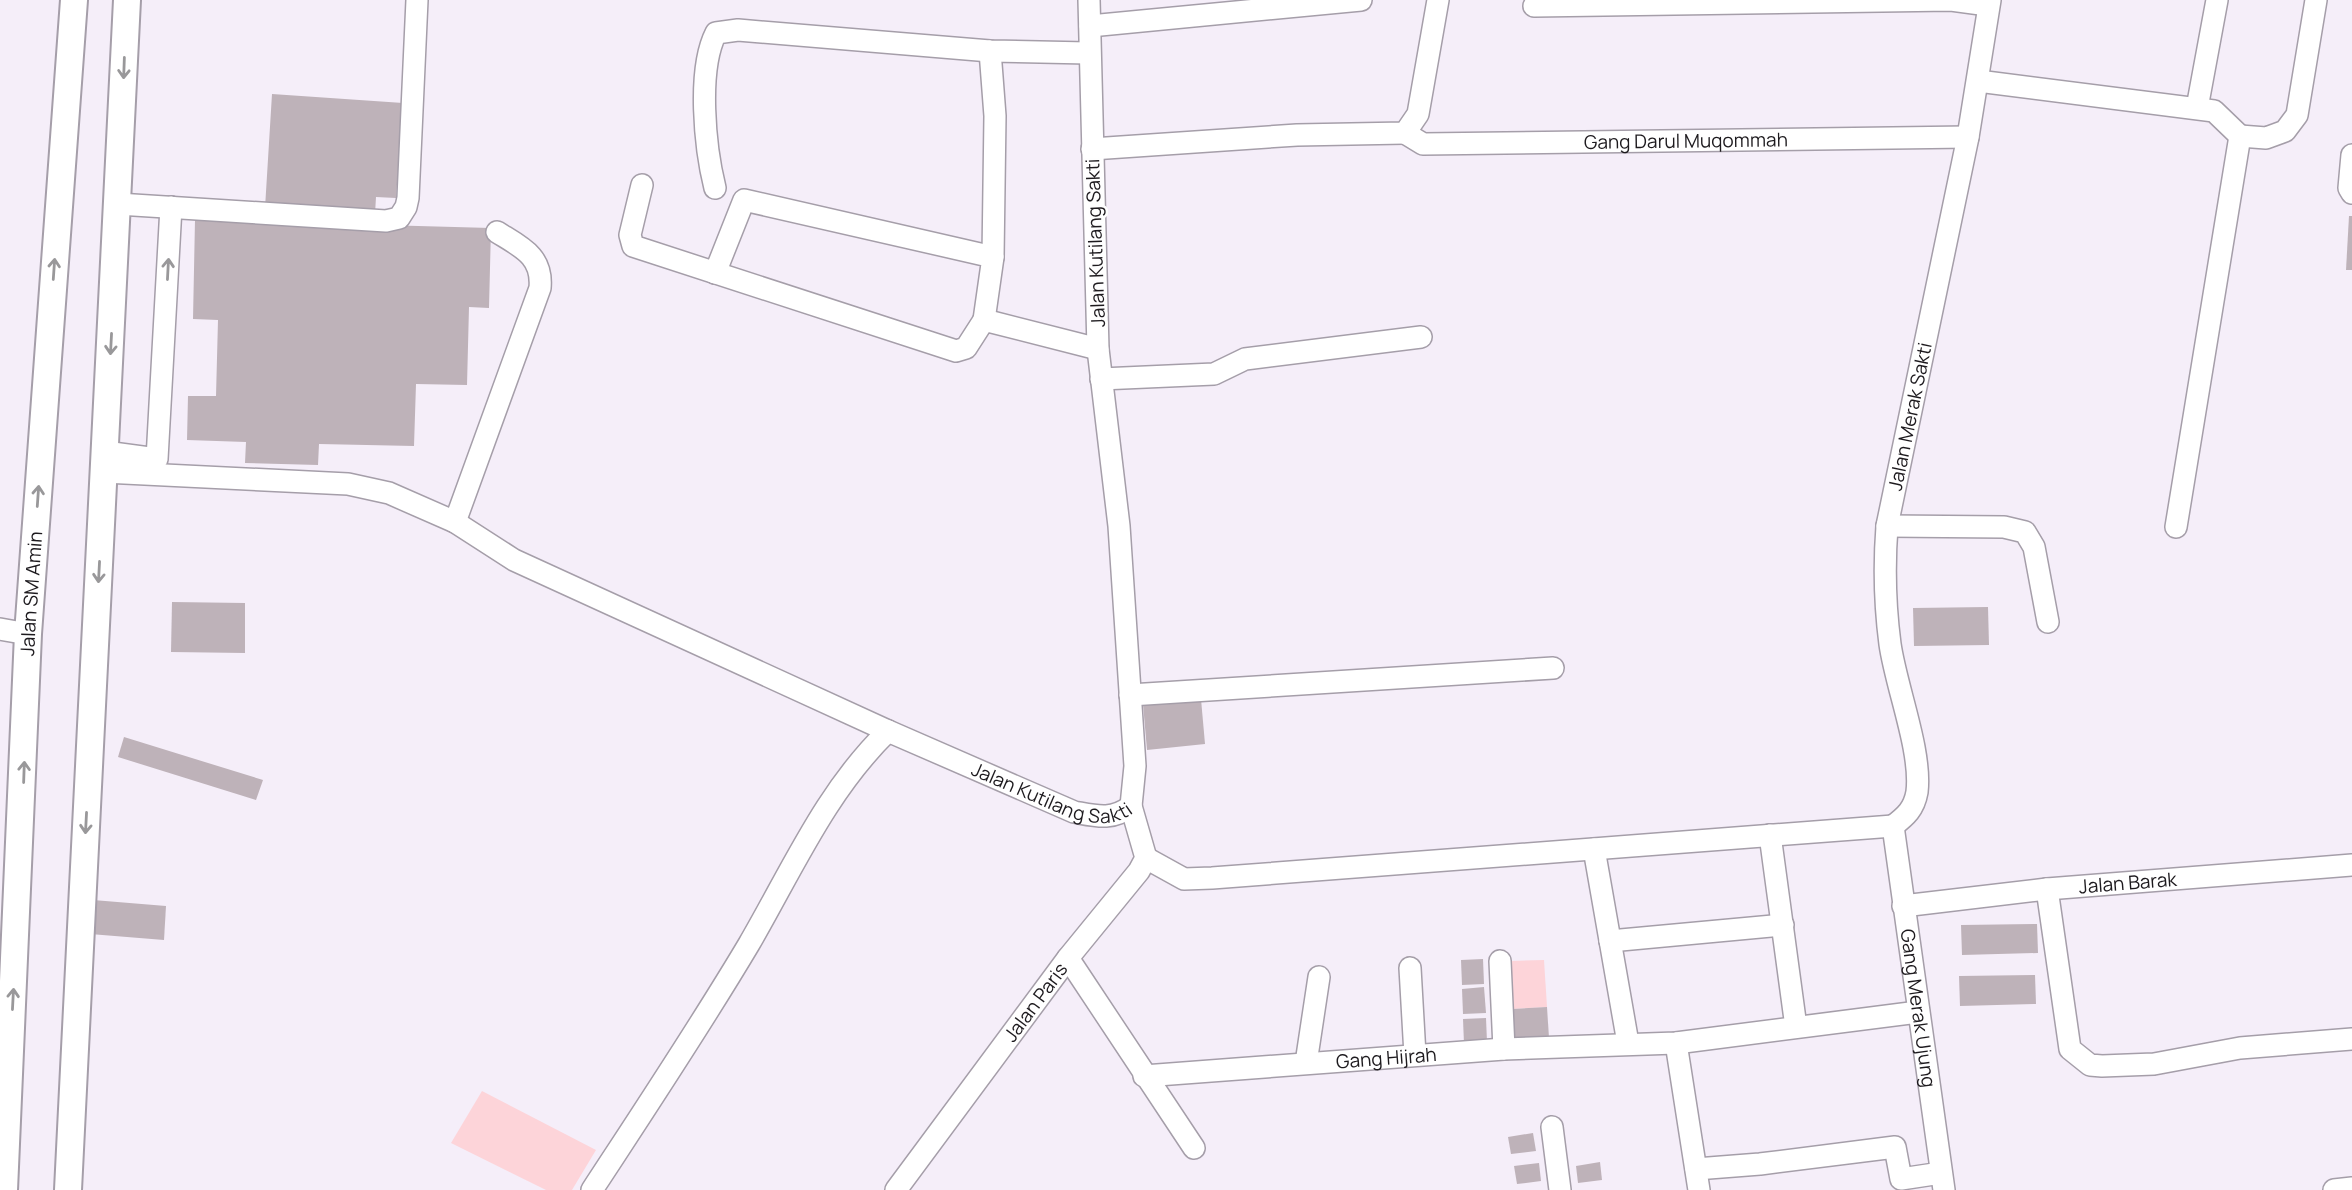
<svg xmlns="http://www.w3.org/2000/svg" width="2352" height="1190" font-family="Manrope,sans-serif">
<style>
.green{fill:#fdd4d9}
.building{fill:#beb2b9}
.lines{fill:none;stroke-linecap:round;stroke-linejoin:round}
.minor-casing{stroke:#a59ea9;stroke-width:24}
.major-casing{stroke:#a59ea9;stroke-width:30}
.minor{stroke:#fff;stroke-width:21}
.major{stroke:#fff;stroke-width:26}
.oneway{stroke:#99989a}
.labels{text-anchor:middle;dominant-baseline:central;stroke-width:5;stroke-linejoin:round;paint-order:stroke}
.street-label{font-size:19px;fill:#1d1a1e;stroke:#fefefe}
</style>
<rect width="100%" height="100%" fill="#f5eef9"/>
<g class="green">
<path d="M1544,960L1547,1007L1513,1009L1510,961Z"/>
<path d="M482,1091L596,1150L572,1190H546L451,1143Z"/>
</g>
<g class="building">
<path d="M272,94L403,103L396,198L376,197L375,214L265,208Z"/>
<path d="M2349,216H2352V270H2346Z"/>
<path d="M195,220L491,228L489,308L469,307L467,385L416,384L414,446L319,444L318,465L245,463L246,442L187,440L188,396H216L218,320L193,319Z"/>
<path d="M172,602L245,603V653L171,652Z"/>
<path d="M1988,607L1989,645L1914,646L1913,608Z"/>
<path d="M1201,699L1205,744L1147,750L1143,704Z"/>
<path d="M124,737L263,780L256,800L118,757Z"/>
<path d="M93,900L166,906L164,940L90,934Z"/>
<path d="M2037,924L2038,953L1962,955L1961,925Z"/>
<path d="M1483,959L1484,984L1462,985L1461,960Z"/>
<path d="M2035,975L2036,1004L1960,1006L1959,976Z"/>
<path d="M1484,987L1486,1013L1463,1014L1462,989Z"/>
<path d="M1547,1007L1549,1038L1515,1040L1513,1009Z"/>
<path d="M1486,1018L1487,1042L1464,1044L1463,1019Z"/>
<path d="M1533,1133L1536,1151L1511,1154L1508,1137Z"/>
<path d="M1600,1162L1602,1180L1578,1183L1576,1166Z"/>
<path d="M1539,1163L1541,1181L1517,1184L1514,1166Z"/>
</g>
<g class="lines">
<g class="minor-casing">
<g id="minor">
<path d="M1534,6L1951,0L1988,5"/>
<path d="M1090,26L1361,0"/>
<path d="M990,51L995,116L993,257"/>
<path d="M1978,81L2214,111L2240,136"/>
<path d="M2197,108L2217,0"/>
<path id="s1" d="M1405,133L1423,144L1968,137"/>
<path d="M2240,136L2266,138L2285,131L2297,115L2316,0"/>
<path d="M1092,149L1297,135L1405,133L1418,114L1438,0"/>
<path d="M2352,155L2349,188L2352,193"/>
<path d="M642,185L630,235L633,246L956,351L966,348L984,320L1098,349"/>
<path d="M715,188C705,148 697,70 716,33L738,30L990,51L1088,53"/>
<path d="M118,204L386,221L399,218L406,207L408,198L417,0"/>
<path d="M715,273L744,200L993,257L984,320"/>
<path d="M1101,379L1214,374L1245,359L1421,337"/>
<path d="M105,452L157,459L171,207"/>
<path d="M104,472L348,484L389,493L455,522L514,560L888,731"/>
<path d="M455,522L540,288C543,256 521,247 497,232"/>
<path d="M1887,526L2004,527L2025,532L2034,547L2048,622"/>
<path d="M2176,527L2240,136"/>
<path d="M0,629L28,634"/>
<path d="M1130,695L1553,668"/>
<path id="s2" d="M1893,826C1906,816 1914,809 1917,792C1922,751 1896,687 1890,644C1885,606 1884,565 1887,526L1968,137L1990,0"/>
<path id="s3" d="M1893,826L1944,1190"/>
<path d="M1770,835L1796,1027"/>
<path d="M1594,849L1628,1043"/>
<path d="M1146,858L1184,879L1212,878L1893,826"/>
<path d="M2047,889L2070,1049L2090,1065L2102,1066L2154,1064L2240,1048L2352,1039"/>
<path id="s4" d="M1903,906L2047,889L2352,865"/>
<path d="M1610,941L1783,925"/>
<path d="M1068,958L1194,1148"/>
<path d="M1500,961L1504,1049"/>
<path d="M1410,968L1415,1055"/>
<path d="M1676,1043L1699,1190"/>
<path d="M1306,1063L1319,977"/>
<path id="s5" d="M1144,1076L1504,1049L1676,1043L1918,1012"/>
<path d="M1552,1127L1560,1190"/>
<path d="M1696,1169L1760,1164L1895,1147L1901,1179L1941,1173"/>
<path id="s6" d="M592,1190C645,1109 699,1028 749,944C792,870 826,791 888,731L1074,812C1096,816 1112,821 1131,806L1135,766L1119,526L1098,349L1089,0"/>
<path id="s7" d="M896,1190L1068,958L1139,871L1146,858L1131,806"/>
<path d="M2334,1190L2352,1188"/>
</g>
</g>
<g class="major-casing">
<g id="major">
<path id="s8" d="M4,1190L28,634L74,0"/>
<path d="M68,1190L127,0"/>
</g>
</g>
<use href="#minor" class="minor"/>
<use href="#major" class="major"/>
</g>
<defs><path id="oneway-shaft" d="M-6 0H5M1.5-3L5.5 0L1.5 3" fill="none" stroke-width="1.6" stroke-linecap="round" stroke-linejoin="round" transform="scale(1.75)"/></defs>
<g class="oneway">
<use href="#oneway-shaft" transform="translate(124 68) rotate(92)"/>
<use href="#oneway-shaft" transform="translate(54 269) rotate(-86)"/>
<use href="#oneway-shaft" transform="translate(168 269) rotate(-87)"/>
<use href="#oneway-shaft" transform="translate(111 344) rotate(93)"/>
<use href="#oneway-shaft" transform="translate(38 496) rotate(-86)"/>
<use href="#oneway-shaft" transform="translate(99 572) rotate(93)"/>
<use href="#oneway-shaft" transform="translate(24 772) rotate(-88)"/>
<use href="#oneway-shaft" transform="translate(86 823) rotate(93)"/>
<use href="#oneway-shaft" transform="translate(13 999) rotate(-87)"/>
</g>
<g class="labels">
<g class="street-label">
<text stroke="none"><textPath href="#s1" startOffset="284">Gang Darul Muqommah</textPath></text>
<text transform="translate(1095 243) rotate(-92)">Jalan Kutilang Sakti</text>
<text stroke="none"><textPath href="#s2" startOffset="424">Jalan Merak Sakti</textPath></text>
<text stroke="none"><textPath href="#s8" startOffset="597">Jalan SM Amin</textPath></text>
<text stroke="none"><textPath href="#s6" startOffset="724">Jalan Kutilang Sakti</textPath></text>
<text stroke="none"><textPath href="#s4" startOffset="226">Jalan Barak</textPath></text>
<text stroke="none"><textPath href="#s7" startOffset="234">Jalan Paris</textPath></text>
<text stroke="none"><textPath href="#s3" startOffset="184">Gang Merak Ujung</textPath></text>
<text stroke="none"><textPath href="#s5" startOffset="243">Gang Hijrah</textPath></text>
</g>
</g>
</svg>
